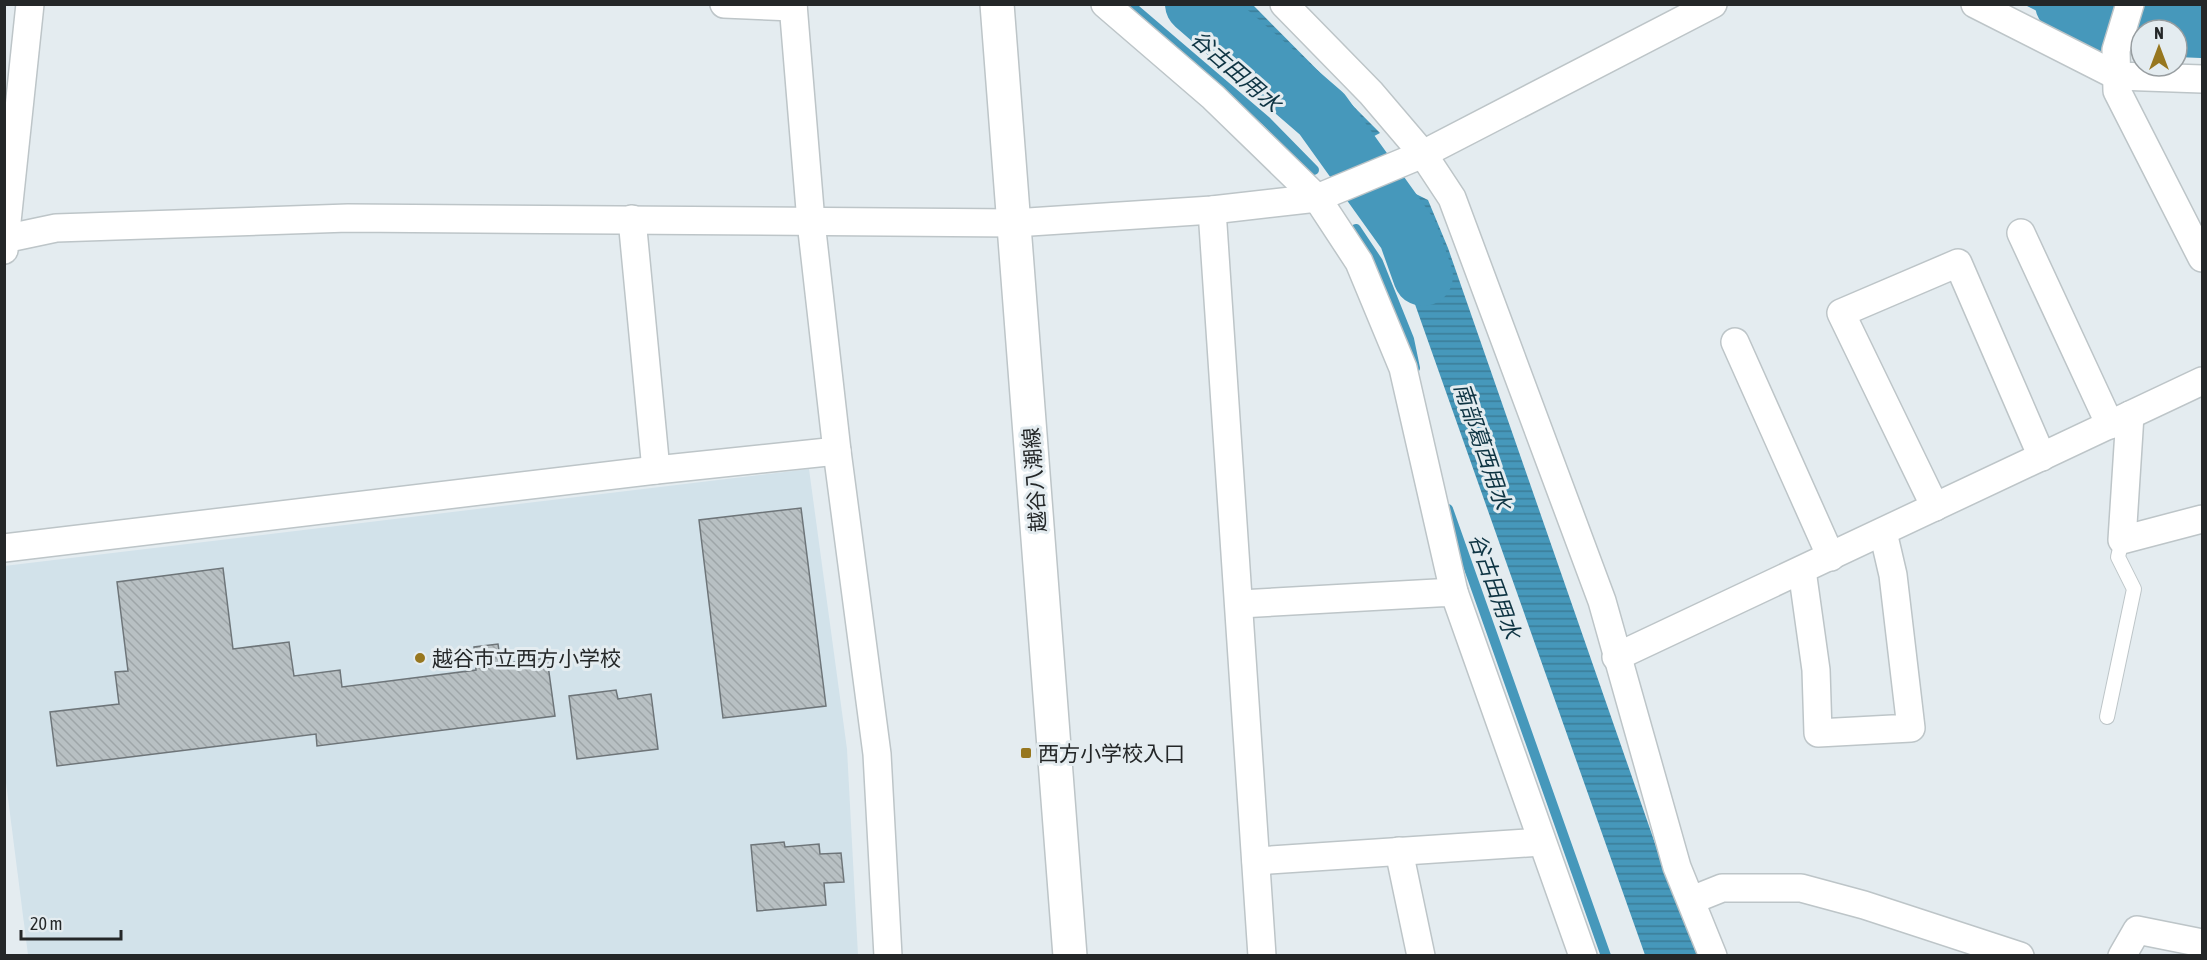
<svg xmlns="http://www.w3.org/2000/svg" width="2207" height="960" font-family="'Asap Condensed','Noto Sans JP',sans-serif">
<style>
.built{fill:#d2e2ea}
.water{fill:url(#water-rules)}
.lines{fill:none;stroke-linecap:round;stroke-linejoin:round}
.stream{stroke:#4698bb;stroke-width:10}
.river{stroke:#4698bb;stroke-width:60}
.building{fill:url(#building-back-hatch);stroke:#6e7579;stroke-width:1.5}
.lane-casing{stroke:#bdc5c8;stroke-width:16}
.street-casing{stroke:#bdc5c8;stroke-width:30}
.secondary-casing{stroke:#bdc5c8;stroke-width:36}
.lane{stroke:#fff;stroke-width:14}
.street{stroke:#fff;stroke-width:27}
.secondary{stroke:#fff;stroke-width:33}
.poi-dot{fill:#97771f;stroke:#e4ecf0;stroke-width:2}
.labels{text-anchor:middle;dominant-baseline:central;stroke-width:6;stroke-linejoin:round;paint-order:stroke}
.street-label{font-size:21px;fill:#242728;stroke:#e4ecf0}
.poi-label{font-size:21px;fill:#242728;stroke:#e4ecf0;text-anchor:start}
.water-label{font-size:22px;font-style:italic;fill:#0e3443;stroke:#e4ecf0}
</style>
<defs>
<pattern id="water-rules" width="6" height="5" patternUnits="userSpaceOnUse" patternTransform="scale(1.5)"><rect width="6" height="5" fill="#4698bb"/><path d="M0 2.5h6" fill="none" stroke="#3a7c98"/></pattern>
<pattern id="building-back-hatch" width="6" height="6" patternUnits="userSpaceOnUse" patternTransform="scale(1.5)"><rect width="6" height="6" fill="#b8c0c3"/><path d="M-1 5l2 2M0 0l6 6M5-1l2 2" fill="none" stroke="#9ea5a8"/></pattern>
</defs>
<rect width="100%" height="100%" fill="#e4ecf0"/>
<path class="built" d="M809,469L847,749L858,955H28L4,767V566Z"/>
<g class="water">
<path d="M1177,5H1253L1380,133L1334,157L1316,134L1201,23Z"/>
<path d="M2025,5H2097V10L2085,28L2041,13Z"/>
<path d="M2146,12L2202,14V47L2177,46V30H2144Z"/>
<path d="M1414,193L1428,200L1448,248L1665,872L1697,955H1645L1399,259L1366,212Z"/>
</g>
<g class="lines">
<g class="stream">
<path d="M1129,4L1266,121L1314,170"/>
<path d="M1356,229L1378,262L1409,339L1415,368"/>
<path d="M1448,509L1606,956"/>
</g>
<g class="river">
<path d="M1195,4L1322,114L1408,234L1423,276"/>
<path d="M2065,4L2107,24L2202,28"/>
</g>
</g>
<g class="building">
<path d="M801,508L826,706L723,718L699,520Z"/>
<path d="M223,568L233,649L289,642L294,676L340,670L342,687L476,670L474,647L498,644L501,664L547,658L555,716L317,746L316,734L57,766L50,712L119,704L115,672L128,671L117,582Z"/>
<path d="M616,690L618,699L651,694L658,749L577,759L569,696Z"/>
<path d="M784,842L785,847L819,844L820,854L841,853L844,882L824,883L826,905L757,911L751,845Z"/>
</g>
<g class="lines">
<g class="lane-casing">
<path id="lane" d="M2107,717L2134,589L2118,557L2122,540"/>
</g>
<g class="street-casing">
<g id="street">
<path d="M724,4L793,7"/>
<path d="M793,4L811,222L837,451L877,754L888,956"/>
<path d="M1105,4L1213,97L1317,198L1359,262L1403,368L1454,592"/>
<path d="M1284,4L1371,93L1423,154L1452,198L1602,601L1677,867L1713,956"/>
<path d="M1975,4L2117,76L2202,79"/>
<path d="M2130,4L2116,50L2117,91L2202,258"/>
<path d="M1212,210L1262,956"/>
<path d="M632,219L656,470"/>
<path d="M2021,233L2110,425"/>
<path d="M4,239L56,228L348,218L1014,223L1212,210L1317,198L1423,154L1713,4"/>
<path d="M4,250L30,4"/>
<path d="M1735,342L1831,557"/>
<path d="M2130,415L2122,540L2202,519"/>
<path d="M1935,507L1841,313L1958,263L2042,457"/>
<path d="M4,548L656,470L837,451"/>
<path d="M1802,570L1816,670L1818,733L1911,728L1893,575L1883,532"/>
<path d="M1240,604L1454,592L1583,956"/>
<path d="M1616,657L2202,381"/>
<path d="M1399,851L1421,956"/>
<path d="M1256,861L1541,842"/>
<path d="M1692,900L1722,888H1801L1864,905L2020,956"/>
<path d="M2122,956L2137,930L2202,943"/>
</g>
</g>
<g class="secondary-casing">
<path id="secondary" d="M997,4L1070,956"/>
</g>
<use href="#lane" class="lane"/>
<use href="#street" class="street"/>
<use href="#secondary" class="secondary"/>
</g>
<g class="poi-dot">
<circle cx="420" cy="658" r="6"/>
<rect x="1020" y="747" width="12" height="12" rx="3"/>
</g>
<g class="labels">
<g class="street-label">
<text transform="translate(1034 480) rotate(-94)">越谷八潮線</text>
</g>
<g class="poi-label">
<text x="432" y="658">越谷市立西方小学校</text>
<text x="1038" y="753">西方小学校入口</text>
</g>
<g class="water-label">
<text transform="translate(1236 71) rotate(41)">谷古田用水</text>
<text transform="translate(1483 446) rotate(71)">南部葛西用水</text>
<text transform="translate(1495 586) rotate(70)">谷古田用水</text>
</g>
</g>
<rect width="2207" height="960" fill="none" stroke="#242728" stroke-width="12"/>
<g transform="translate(2159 48)"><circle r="28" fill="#e4ecf0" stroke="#979da0" stroke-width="1.5"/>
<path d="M0-4.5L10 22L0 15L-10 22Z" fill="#97771f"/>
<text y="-9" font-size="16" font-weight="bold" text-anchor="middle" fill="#242728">N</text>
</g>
<path d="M21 930v9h100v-9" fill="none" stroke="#242728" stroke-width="3"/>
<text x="30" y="930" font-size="18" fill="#242728" stroke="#e4ecf0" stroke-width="4.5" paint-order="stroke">20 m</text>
</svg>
